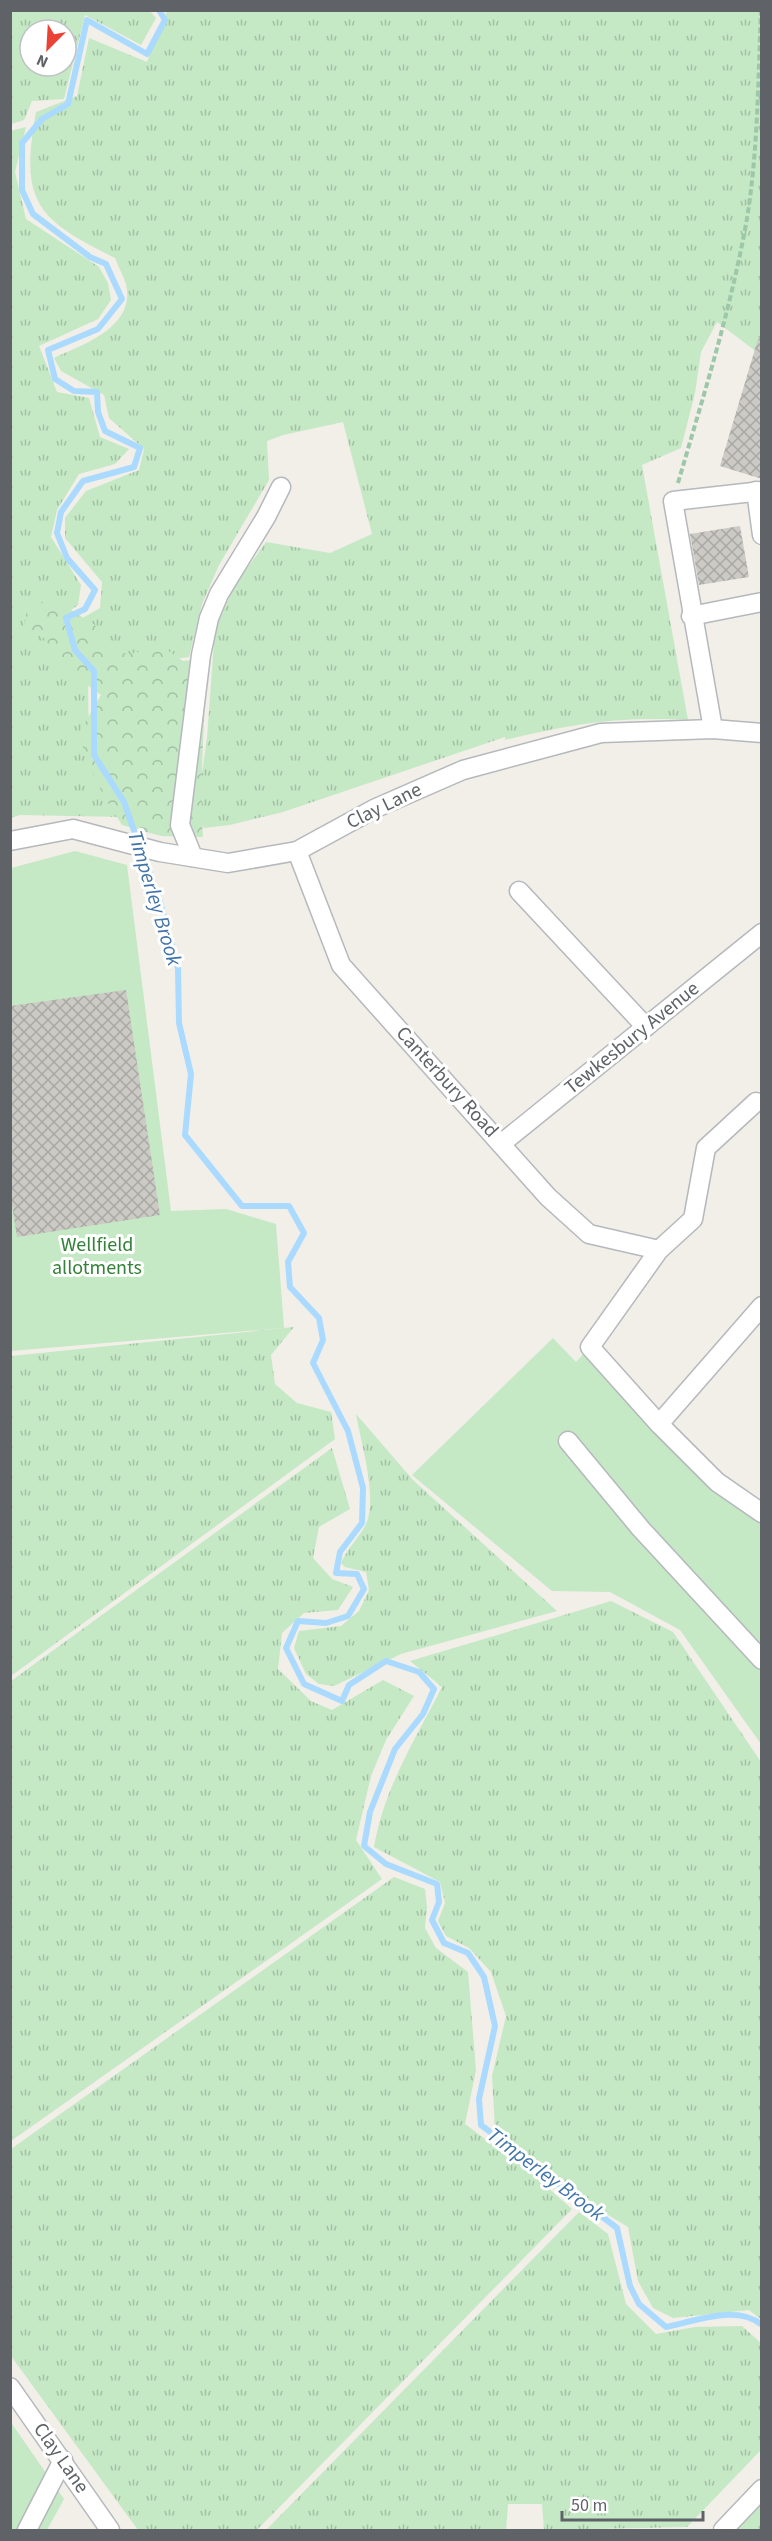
<svg xmlns="http://www.w3.org/2000/svg" width="772" height="2541" font-family="'Source Sans 3',sans-serif">
<style>
.grass{fill:url(#grass-tufts);fill-rule:evenodd}
.forest{fill:url(#forest-crowns)}
.green{fill:#c5e8c5}
.lines{fill:none;stroke-linecap:round;stroke-linejoin:round}
.stream{stroke:#aadaff;stroke-width:6}
.building{fill:url(#building-cross-hatch)}
.minor-casing{stroke:#b5b8bc;stroke-width:21}
.path{stroke:#9cc7a9;stroke-width:4;stroke-dasharray:6 3;stroke-linecap:butt}
.minor{stroke:#fff;stroke-width:18}
.labels{text-anchor:middle;dominant-baseline:central;stroke-width:6;stroke-linejoin:round;paint-order:stroke}
.street-label{font-size:20px;fill:#5f6368;stroke:#fff}
.park-label{font-size:20px;fill:#348238;stroke:#fff}
.water-label{font-size:21px;font-style:italic;fill:#4174aa;stroke:#fff}
</style>
<defs>
<pattern id="grass-tufts" width="24" height="20" patternUnits="userSpaceOnUse" patternTransform="scale(1.5)"><rect width="24" height="20" fill="#c5e8c5"/><path d="M3 7l-1-3M5 7V3M7 7l1-3M15 17l-1-3M17 17v-4M19 17l1-3" fill="none" stroke="#a3c0a4"/></pattern>
<pattern id="forest-crowns" width="20" height="18" patternUnits="userSpaceOnUse" patternTransform="scale(1.5)"><rect width="20" height="18" fill="#c5e8c5"/><path d="M2 6a3 3 0 1 1 6 0M12 15a3 3 0 1 1 6 0" fill="none" stroke="#a3c0a4"/></pattern>
<pattern id="building-cross-hatch" width="8" height="8" patternUnits="userSpaceOnUse" patternTransform="scale(1.5)"><rect width="8" height="8" fill="#cccac5"/><path d="M0 0l8 8M0 8l8-8" fill="none" stroke="#a9a8a4"/></pattern>
</defs>
<rect width="100%" height="100%" fill="#f1efe8"/>
<g class="grass">
<path d="M11,10L150,11L156,18L141,45L85,15L64,99L32,101L24,120L11,124ZM30,30H66V66H30Z"/>
<path d="M167,11H761V355L717,322L701,352L695,393L681,448L642,465L688,720C621,716 570,724 505,740V737L283,812L230,825L204,828L196,816L207,738L215,629L235,585L266,542L330,553L372,534L343,422L283,435L267,441L269,480L219,565L202,604L189,657L126,666L72,624L100,608L102,582L65,538V518L86,491L139,470L144,449L109,418L104,395L61,371L54,358C84,344 136,327 126,284C123,275 118,266 115,258C35,219 20,201 36,112L77,96L89,38L147,62Z"/>
<path d="M26,127L15,172L26,219L99,267L108,283L111,300L98,319L39,346L57,392L89,398L100,437L129,449L115,464L79,474L57,510L51,537L81,585L78,605L59,619L88,673L89,761L123,817L20,815L11,818L10,131Z"/>
<path d="M294,1327L271,1355L275,1384L297,1403L331,1412L335,1439L11,1676V1356Z"/>
<path d="M356,1414L413,1480L557,1611L401,1654L334,1686L319,1684L306,1674L294,1648L299,1631L341,1626L359,1611L369,1590L366,1572L345,1567L341,1563C348,1547 360,1537 366,1524C378,1498 361,1443 356,1414Z"/>
<path d="M332,1448L350,1509L319,1527L313,1558L332,1579L353,1587L338,1610L304,1613L282,1633L278,1669L311,1701L332,1710L383,1680L414,1696L386,1740L371,1776L356,1840L382,1879L11,2141V1681Z"/>
<path d="M611,1601L673,1632L761,1762V2319L749,2310L673,2318L653,2308L638,2281L628,2227L582,2199L495,2129L492,2076L506,2016L491,1972L469,1948L446,1936L438,1921L445,1903L440,1882L374,1847C384,1788 415,1740 442,1687L410,1661Z"/>
<path d="M394,1877L425,1889L427,1907L425,1928L436,1948L468,1972L476,2070L465,2124L531,2173L572,2209L257,2530H138L11,2356V2149Z"/>
<path d="M579,2212L608,2234L626,2304L656,2334L695,2327L742,2326L761,2343V2450L687,2527L544,2530L542,2504H508L506,2530H266Z"/>
<path d="M761,2499V2530H734Z"/>
</g>
<path class="forest" d="M52,598L95,625L105,649L128,654L163,647L183,661L207,658C205,718 199,778 203,837L161,836L122,825C102,795 88,768 79,733L101,695L67,670L44,638L24,630L27,608Z"/>
<g class="green">
<path d="M75,851L127,865L171,1211L226,1209L276,1224L284,1328L11,1351V868Z"/>
<path d="M553,1338L576,1362L590,1347L761,1513V1744L680,1630L610,1592L552,1591L412,1475Z"/>
<path d="M10,2421L64,2499L47,2530H11Z"/>
</g>
<g class="lines">
<g class="stream">
<path d="M138,842L124,802L94,755V671L75,650L66,618L85,609L95,590L67,558L57,533L61,512L83,481L134,467L140,448L105,431L98,412L97,392L74,391L55,379L48,350L98,329L122,299L106,264L90,257L33,214L22,190V143L42,119L68,104L87,20L147,54L165,20L159,10"/>
<path d="M142,852L160,902L178,968L179,1023L191,1074L185,1135L242,1206H289L304,1233L288,1262L290,1287L319,1318L323,1340L313,1363L348,1431L363,1488L362,1523L340,1552L336,1573L357,1574L364,1589L348,1616L326,1623L298,1621L286,1648L304,1684L342,1701L349,1685L386,1661L419,1672L434,1689L423,1714L395,1749L370,1812L364,1846L386,1864L437,1884L439,1902L432,1920L444,1943L468,1953L484,1977L495,2026L479,2099L481,2125L617,2228L630,2286L639,2304L666,2327C695,2321 737,2304 762,2325"/>
</g>
</g>
<g class="building">
<path d="M758,339L762,340V479L720,466Z"/>
<path d="M740,526L749,577L699,585L690,534Z"/>
<path d="M126,990L160,1215L17,1237L10,1192V1006Z"/>
</g>
<g class="lines">
<g class="minor-casing">
<g id="minor">
<path d="M756,491L762,535"/>
<path d="M691,616L762,602"/>
<path d="M713,729L673,501L762,491"/>
<path d="M10,841L73,829L160,852L228,863L297,851L376,808L463,770L601,733L713,729L762,733"/>
<path d="M297,851L341,965L548,1197L589,1234L659,1250"/>
<path d="M193,857L180,825L201,655L209,618L219,594L266,517L281,487"/>
<path d="M519,891L646,1027"/>
<path d="M756,1102L706,1148L693,1219L659,1250L590,1347L659,1424L717,1482L762,1513"/>
<path d="M502,1143L762,933"/>
<path d="M659,1424L762,1306"/>
<path d="M568,1441L641,1529L762,1660"/>
<path d="M10,2387L110,2530"/>
<path d="M27,2530L63,2460"/>
<path d="M723,2530L762,2489"/>
</g>
</g>
<path class="path" d="M678,483C703,397 730,312 746,224C758,156 758,79 761,10"/>
<use href="#minor" class="minor"/>
</g>
<g class="labels">
<g class="street-label">
<text transform="translate(384 806) rotate(-26)">Clay Lane</text>
<text transform="translate(632 1038) rotate(-39)">Tewkesbury Avenue</text>
<text transform="translate(447 1082) rotate(48)">Canterbury Road</text>
<text transform="translate(61 2458) rotate(55)">Clay Lane</text>
</g>
<g class="park-label">
<text x="97" y="1245">Wellfield<tspan x="97" dy="23">allotments</tspan></text>
</g>
<g class="water-label">
<text transform="translate(155 898) rotate(73)">Timperley Brook</text>
<text transform="translate(546 2174) rotate(37)">Timperley Brook</text>
</g>
</g>
<rect width="772" height="2541" fill="none" stroke="#5f6368" stroke-width="24"/>
<g transform="translate(48 48) rotate(204)"><circle r="28" fill="#ffffff" stroke="#bfc1c3" stroke-width="1.5"/>
<path d="M0-4.5L10 22L0 15L-10 22Z" fill="#ea4335"/>
<text y="-9" font-size="16" font-weight="bold" text-anchor="middle" fill="#5f6368">N</text>
</g>
<path d="M562 2511v9h141v-9" fill="none" stroke="#5f6368" stroke-width="3"/>
<text x="571" y="2511" font-size="18" fill="#5f6368" stroke="#ffffff" stroke-width="4.5" paint-order="stroke">50 m</text>
</svg>
